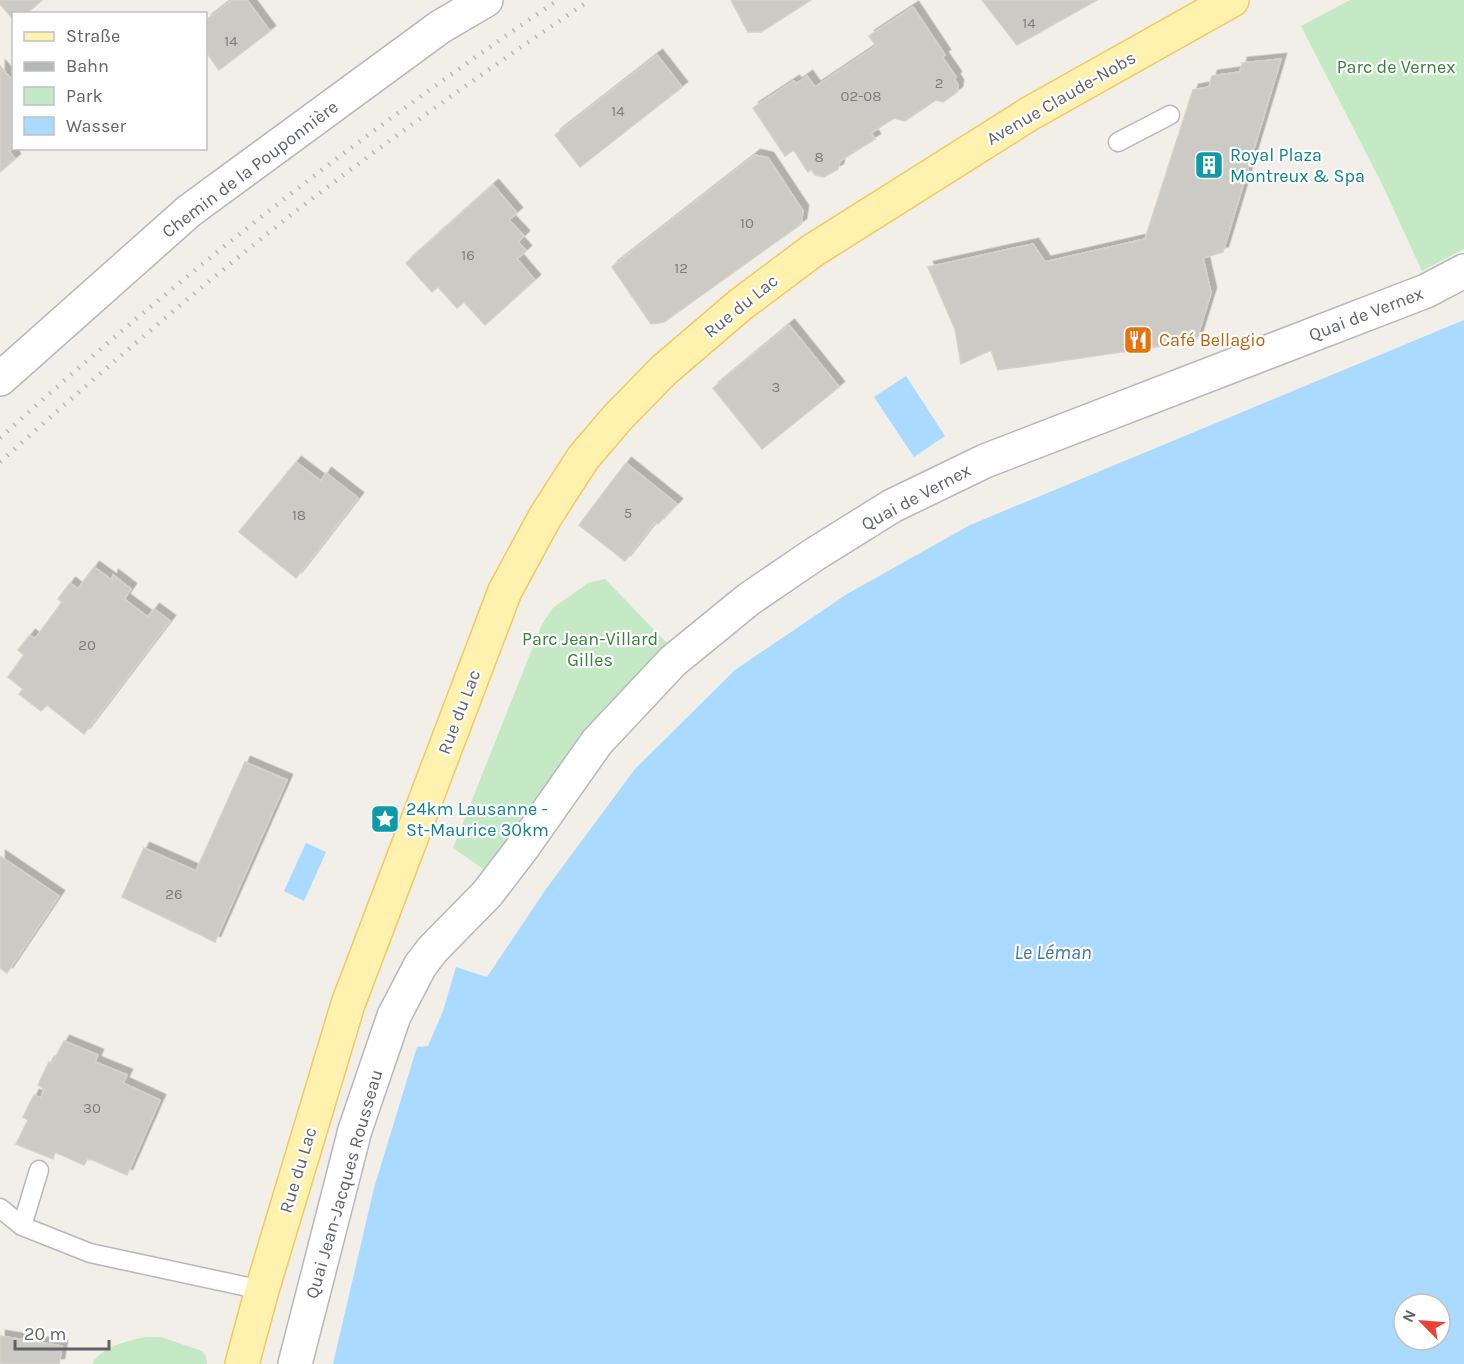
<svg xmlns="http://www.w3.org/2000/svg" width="1464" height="1364" font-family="Karla,sans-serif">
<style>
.green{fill:#c5e8c5}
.water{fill:#aadaff;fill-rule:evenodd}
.building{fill:#cccac5;stroke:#d6d1c6;stroke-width:1.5;filter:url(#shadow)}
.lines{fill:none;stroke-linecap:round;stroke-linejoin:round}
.lane-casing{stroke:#b5b8bc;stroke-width:21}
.street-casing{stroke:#b5b8bc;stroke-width:36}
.primary-casing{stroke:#f2c960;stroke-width:36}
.lane{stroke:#fff;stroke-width:18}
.street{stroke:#fff;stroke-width:33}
.primary{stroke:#fff2af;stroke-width:33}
.rail{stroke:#b6b7b8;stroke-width:4.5;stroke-dasharray:1.5 8;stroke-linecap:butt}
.labels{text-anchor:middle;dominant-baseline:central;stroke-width:4.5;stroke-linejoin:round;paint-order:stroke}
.number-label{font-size:15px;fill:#7a7d7f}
.park-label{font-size:18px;fill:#348238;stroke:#fff}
.street-label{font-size:18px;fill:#5f6368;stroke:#fff}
.culture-label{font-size:18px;fill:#0d838f;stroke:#fff;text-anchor:start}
.food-label{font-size:18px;fill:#c56008;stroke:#fff;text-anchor:start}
.water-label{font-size:20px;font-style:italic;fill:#4174aa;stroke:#fff}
</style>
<defs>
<filter id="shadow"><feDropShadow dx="5.5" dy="-5.5" stdDeviation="0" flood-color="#0004"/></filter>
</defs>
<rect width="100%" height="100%" fill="#f1efe8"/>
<g class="green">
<path d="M1350,0H1464V249L1422,271L1382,184L1301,26Z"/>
<path d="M605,579L669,645L487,869L482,868L453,848L542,624L553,608L588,583Z"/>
<path d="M145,1337H161L202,1351L206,1356L207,1364H92C104,1345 125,1342 145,1337Z"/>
</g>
<g class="water">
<path d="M1464,320V1364H333L374,1188L417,1047L428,1046L443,1011L456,967L487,977L546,889L635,769L735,670L847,594L970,525ZM1404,1304H1440V1340H1404Z"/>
<path d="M906,376L945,436L914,457L874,397Z"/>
<path d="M306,843L326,852L304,901L284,891Z"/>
</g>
<g class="building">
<path d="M0,0H42L26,14H14V20L0,4Z"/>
<path d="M232,0H247L270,31L219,70L206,52V20Z"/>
<path d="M731,0H811L761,32H748Z"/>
<path d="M982,0H1097L1017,45Z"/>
<path d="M913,7L945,55L942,57L956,77L954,79L958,85L957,92L943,102L936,100L905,121L894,118L871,133L875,139L840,161L838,169L824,177L815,175L811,169L808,172L794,150L785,156L753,108L794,81L796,84L807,76L815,87L876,46L869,36Z"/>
<path d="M657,55L682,87L580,167L555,135Z"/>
<path d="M1281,59L1223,252L1203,258L1211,293L1196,341L998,370L991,350L961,364L955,329L928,267L1033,244L1045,262L1145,239L1193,90L1209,87L1212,76L1240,72L1242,63Z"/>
<path d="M0,66L14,82V147L9,151L15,159L0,172Z"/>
<path d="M755,155L768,158L803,211L801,224L664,322L651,324L612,267Z"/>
<path d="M493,185L517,213L509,220L524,236L518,242L526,251L517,259L535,280L485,325L464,302L457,308L438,287L432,292L406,263Z"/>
<path d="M789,325L839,387L762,449L713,388Z"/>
<path d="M296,462L321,481L326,473L358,498L296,578L239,532Z"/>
<path d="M626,463L677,504L658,524L655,522L625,561L579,525Z"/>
<path d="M94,567L112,580L113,575L131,589L124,599L148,617L154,609L170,621L84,734L47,705L41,711L19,694L23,689L8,677L24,655L18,650L30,635L35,639L62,602L58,599L70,583L78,589Z"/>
<path d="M245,762L287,780L215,942L122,897L144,848L196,871Z"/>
<path d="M0,856L59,896L7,973L0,968Z"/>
<path d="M64,1041L98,1055L95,1062L127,1075L123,1083L160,1100L127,1175L88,1158L84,1165L55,1152L53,1159L16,1144L28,1120L23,1117L34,1095L41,1098L44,1089L38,1085L49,1062L52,1064Z"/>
<path d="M0,1336L62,1346L59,1364H0Z"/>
</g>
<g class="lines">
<g class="lane-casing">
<g id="lane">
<path d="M1118,142L1170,115"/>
<path d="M0,1208L22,1226L90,1253L262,1290"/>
<path d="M22,1226L39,1170"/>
</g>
</g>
<g class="street-casing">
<g id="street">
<path d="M0,379L189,211L440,27L486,0"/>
<path d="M295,1364L355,1130L394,1016L420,966L432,950L487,894L523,847L597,742L673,661L749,599L815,554L892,506L985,461L1426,291L1464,271"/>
</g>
</g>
<g class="primary-casing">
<path id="primary" d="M242,1364L262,1290L348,1004L505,591L545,517L583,458L618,417L664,370L740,305L812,251L1029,114L1232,0"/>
</g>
<use href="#lane" class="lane"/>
<use href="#street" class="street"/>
<use href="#primary" class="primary"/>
<g class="rail">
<path d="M0,438C176,278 362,133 558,0"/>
<path d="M0,462C95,377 191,294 291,215C388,140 488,69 590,0"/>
</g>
</g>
<defs>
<g id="building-square" transform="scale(1.5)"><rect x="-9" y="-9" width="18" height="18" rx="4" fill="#0f9aa8" stroke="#fff"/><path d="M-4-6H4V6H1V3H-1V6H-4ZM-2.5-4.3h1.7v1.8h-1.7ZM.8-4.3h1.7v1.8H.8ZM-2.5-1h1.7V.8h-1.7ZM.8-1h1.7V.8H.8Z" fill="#fff"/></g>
<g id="restaurant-square" transform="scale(1.5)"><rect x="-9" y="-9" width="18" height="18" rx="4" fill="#e8710a" stroke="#fff"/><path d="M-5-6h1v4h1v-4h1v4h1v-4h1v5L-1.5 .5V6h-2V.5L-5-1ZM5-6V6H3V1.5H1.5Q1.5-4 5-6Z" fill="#fff"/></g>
<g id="sight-square" transform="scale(1.5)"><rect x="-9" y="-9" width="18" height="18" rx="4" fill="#0f9aa8" stroke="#fff"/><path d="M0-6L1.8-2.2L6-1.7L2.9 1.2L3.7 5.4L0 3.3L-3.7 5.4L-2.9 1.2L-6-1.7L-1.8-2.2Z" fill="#fff"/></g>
</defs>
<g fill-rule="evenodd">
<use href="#building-square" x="1209" y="165"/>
<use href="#restaurant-square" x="1138" y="340"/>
<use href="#sight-square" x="385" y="819"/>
</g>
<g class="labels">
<g class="number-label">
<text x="1029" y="23">14</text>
<text x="231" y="41">14</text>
<text x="939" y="83">2</text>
<text x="861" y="96">02-08</text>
<text x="618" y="111">14</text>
<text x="819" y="157">8</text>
<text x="747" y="223">10</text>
<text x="468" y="255">16</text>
<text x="681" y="268">12</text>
<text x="776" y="387">3</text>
<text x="628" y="513">5</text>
<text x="299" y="515">18</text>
<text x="87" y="645">20</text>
<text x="174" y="894">26</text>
<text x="92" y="1108">30</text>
</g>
<g class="park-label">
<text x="1396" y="67">Parc de Vernex</text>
<text x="590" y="639">Parc Jean-Villard<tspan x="590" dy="21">Gilles</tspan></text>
</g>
<g class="street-label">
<text transform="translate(1061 98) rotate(-30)">Avenue Claude-Nobs</text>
<text transform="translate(250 169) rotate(-37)">Chemin de la Pouponnière</text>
<text transform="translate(741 306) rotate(-39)">Rue du Lac</text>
<text transform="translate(1366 314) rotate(-21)">Quai de Vernex</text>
<text transform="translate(916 497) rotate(-28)">Quai de Vernex</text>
<text transform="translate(459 712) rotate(-69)">Rue du Lac</text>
<text transform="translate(298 1170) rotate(-73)">Rue du Lac</text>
<text transform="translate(344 1184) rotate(-74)">Quai Jean-Jacques Rousseau</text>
</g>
<g class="culture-label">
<text x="1230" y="155">Royal Plaza<tspan x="1230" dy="21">Montreux &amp; Spa</tspan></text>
<text x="406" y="809">24km Lausanne -<tspan x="406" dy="21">St-Maurice 30km</tspan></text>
</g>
<g class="food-label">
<text x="1159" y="340">Café Bellagio</text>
</g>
<g class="water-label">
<text x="1053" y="952">Le Léman</text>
</g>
</g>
<rect x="12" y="12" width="195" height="138" fill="#ffffff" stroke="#bfc1c3" stroke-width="1.5"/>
<rect x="24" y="32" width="30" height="9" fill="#fff2af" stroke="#bfc1c3" stroke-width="1.5"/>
<text x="66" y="42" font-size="18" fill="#5f6368">Straße</text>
<rect x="24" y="62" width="30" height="9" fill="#b6b7b8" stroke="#bfc1c3" stroke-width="1.5"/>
<text x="66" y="72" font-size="18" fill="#5f6368">Bahn</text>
<rect x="24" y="87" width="30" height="18" fill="#c5e8c5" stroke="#bfc1c3" stroke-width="1.5"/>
<text x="66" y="102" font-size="18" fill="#5f6368">Park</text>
<rect x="24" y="117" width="30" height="18" fill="#aadaff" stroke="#bfc1c3" stroke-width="1.5"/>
<text x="66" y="132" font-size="18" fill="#5f6368">Wasser</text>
<g transform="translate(1422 1322) rotate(295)"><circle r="28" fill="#ffffff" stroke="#bfc1c3" stroke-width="1.5"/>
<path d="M0-4.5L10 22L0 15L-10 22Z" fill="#ea4335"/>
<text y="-9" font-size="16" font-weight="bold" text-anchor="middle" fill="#5f6368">N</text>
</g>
<path d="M15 1340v9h94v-9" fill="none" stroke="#5f6368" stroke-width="3"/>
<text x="24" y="1340" font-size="18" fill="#5f6368" stroke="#ffffff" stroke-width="4.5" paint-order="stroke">20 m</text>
</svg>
